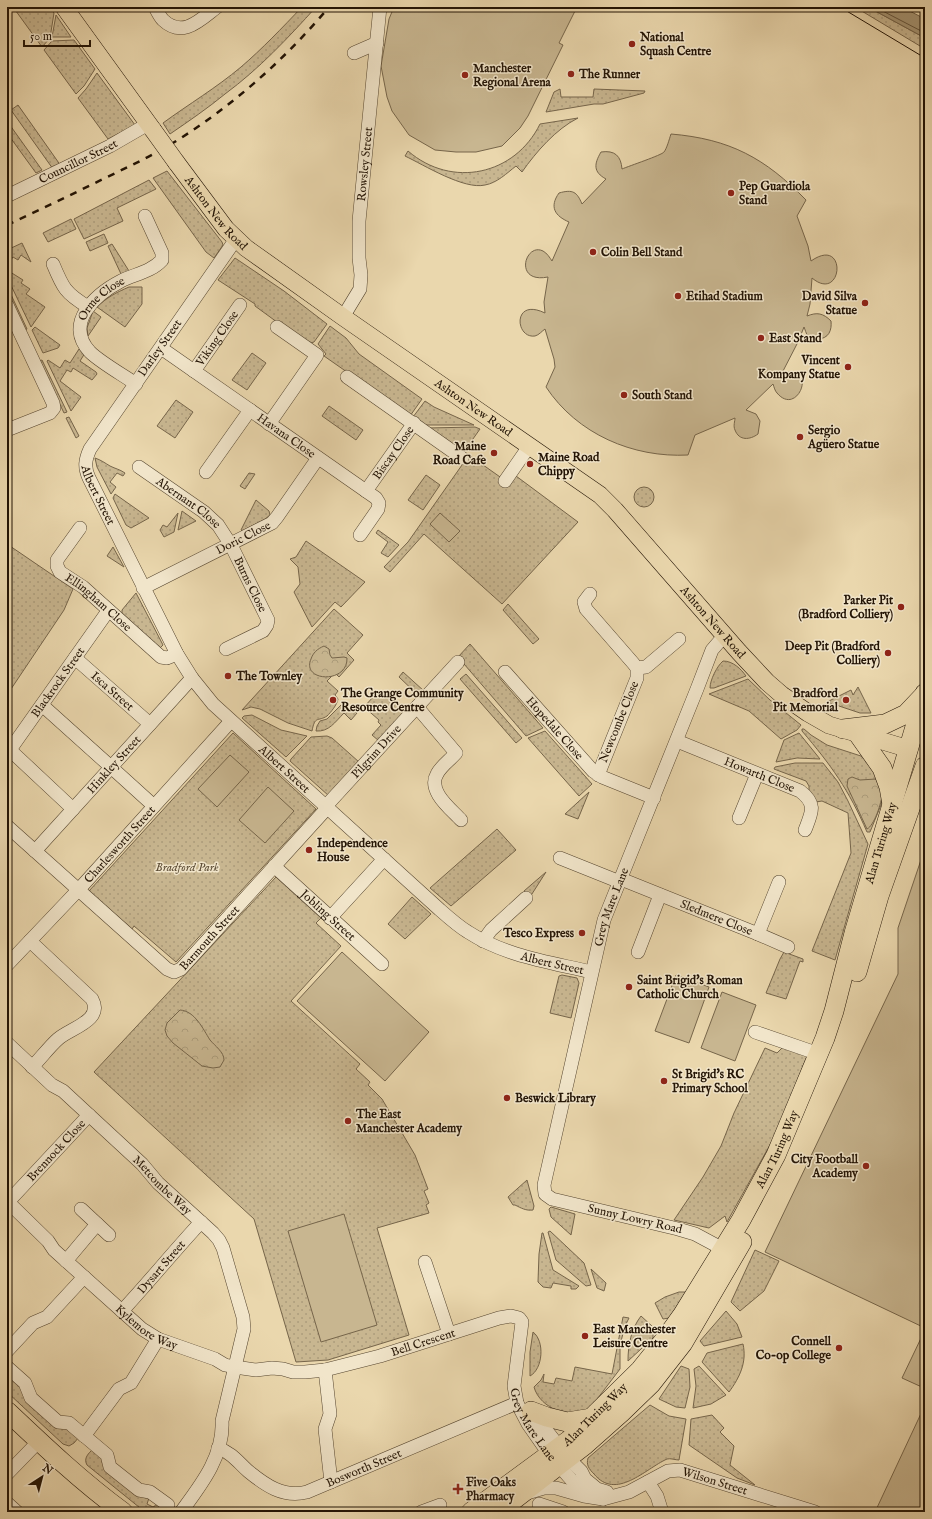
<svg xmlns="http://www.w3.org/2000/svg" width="932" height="1519" font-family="'IM FELL English',serif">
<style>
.green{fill:url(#green-dots);stroke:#76654a}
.forest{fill:url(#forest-crowns);stroke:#76654a}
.pitch{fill:#c8b690;stroke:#76654a}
.water{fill:#a69574;stroke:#726148}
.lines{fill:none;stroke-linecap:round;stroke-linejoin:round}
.shore{stroke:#64543c;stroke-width:1}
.minor-casing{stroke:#55452f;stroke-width:14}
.major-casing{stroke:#231405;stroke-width:18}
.highway-casing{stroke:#231405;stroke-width:20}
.minor{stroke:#f1e5ca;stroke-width:13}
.major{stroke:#ead7ad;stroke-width:17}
.highway{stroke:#ead7ad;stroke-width:19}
.tram{stroke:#231405;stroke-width:1}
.rail{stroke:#231405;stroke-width:2.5;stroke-dasharray:7 7;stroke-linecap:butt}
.major-bridge-casing{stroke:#231405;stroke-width:18;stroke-linecap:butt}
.major-bridge{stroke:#ead7ad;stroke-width:17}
.poi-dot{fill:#8f2418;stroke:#f1e5ca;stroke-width:1.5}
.labels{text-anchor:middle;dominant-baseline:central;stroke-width:3;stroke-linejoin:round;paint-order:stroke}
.poi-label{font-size:12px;font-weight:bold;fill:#231405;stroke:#f1e5ca;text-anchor:start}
.street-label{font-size:12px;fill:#231405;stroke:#f1e5ca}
.park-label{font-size:12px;font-style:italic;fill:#5d4d36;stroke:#f1e5ca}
</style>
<defs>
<pattern id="green-dots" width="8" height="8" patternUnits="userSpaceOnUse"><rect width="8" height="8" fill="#c8b690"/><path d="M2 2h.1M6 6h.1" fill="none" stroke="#ac9c7b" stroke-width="1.8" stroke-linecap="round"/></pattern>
<pattern id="forest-crowns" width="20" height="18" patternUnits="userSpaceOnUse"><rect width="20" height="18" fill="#c8b690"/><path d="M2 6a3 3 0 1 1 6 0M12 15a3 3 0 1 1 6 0" fill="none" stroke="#ac9c7b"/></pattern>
</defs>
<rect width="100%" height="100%" fill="#ead7ad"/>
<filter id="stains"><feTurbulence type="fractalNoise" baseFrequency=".005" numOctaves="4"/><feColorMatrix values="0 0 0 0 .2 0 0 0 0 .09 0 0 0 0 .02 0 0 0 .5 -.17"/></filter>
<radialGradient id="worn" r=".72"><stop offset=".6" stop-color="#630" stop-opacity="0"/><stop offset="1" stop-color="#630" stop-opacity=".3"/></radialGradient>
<g class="green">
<path d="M13,7H50L54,13L50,38L42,47Z"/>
<path d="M302,7H316C288,38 259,69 225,94C208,108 189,121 170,134L163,123C189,104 216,88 241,67C262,49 282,28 302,7Z"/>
<path d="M855,7H868L925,38V49Z"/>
<path d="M56,15L71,37H52Z"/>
<path d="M74,40L95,69L84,86L76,94L44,50L52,41Z"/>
<path d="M97,73L135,125L108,139L78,98L86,89Z"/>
<path d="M560,89L561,97H593L594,89L645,91L644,93L603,104H594L546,112L554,92Z"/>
<path d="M18,105L61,166L53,169L11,110Z"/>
<path d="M578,118C556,129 536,152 522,172L516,166C507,173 497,183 485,185C464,190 424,165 405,156L408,151C452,189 515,175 540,124Z"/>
<path d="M7,121L42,170L36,173L7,133Z"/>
<path d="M167,171L222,242L223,245L214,258L206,252L153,178Z"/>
<path d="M149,180L156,189L117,208L123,221L84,239L74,219Z"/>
<path d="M71,219L76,229L48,242L43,233Z"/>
<path d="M104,234L108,243L90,251L86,242Z"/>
<path d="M22,243L31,262L21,255L18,260L13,257L7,265V250Z"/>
<path d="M112,244L129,271L121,274L108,246Z"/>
<path d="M235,258L284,291L327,324L314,342L307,344L255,306V304L218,280Z"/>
<path d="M7,270L23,280L21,283L30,289L26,294L45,307L31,327L7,277Z"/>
<path d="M7,286L27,329L25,330L7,291Z"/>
<path d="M129,287H142V304L125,327L97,307C106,298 117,292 129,287Z"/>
<path d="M93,311L101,317L88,336L87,328Z"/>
<path d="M330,326L346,338L359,354L422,399L410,416L324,356L326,354L318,344Z"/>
<path d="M35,327L60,345L58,348L43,353L32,330Z"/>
<path d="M79,349L85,353L80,361L96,372L97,374L92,380L73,368L71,372L67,370L60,381L81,397L71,411L47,361L48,360L60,368L65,360L70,363Z"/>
<path d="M252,353L266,363L247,390L232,380Z"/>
<path d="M42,360L67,412L64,413L39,361Z"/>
<path d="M176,400L193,412L175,438L157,426Z"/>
<path d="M425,401L434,407L474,425H424L413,417Z"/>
<path d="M329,406L363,430L356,440L322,416Z"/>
<path d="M69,417L79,436L76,438L66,418Z"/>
<path d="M475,427L480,429L463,453L427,428Z"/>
<path d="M469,455L510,484L516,476L578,522L502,604L424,534L390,572L384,567L408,542Z"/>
<path d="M95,458C101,460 105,463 110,466C116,469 119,469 125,473L123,476L117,473L110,482L116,487L111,494L97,467Z"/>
<path d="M249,473L255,474L245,489L240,486Z"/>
<path d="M426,475L440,485L423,510L408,500Z"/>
<circle cx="644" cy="497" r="10"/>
<path d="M115,494L149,518L131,528L126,525L113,498Z"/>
<path d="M256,500L269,511L270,515L265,519L242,531L241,530Z"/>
<path d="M182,511L196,521L178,530Z"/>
<path d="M178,513L174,532L164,537L160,530L163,525L167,527Z"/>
<path d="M378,530L399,545L388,557L381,553L388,542L376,533Z"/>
<path d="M306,541L365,582L341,607L335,602L312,627L294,592L300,584L298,567L290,559L296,557Z"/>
<path d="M7,544L73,589L64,610L7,695Z"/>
<path d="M113,547L124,567L107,556Z"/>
<path d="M136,593L163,645L160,648L122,613V610Z"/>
<path d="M508,604L539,639L533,644L503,610Z"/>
<path d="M334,609L363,635L347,653L354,660L339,677L335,673L327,681L338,691L335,695L338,699C337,705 331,712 327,716C318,722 315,715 312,731L288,723L260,709L251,707L242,710Z"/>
<path d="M470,644L543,728L526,736L458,657Z"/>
<path d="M723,661C733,661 741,669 746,676L714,688H710C710,680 717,666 723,661Z"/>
<path d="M403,672L424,691L419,696L399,677Z"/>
<path d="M466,674L522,738L516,743L460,679Z"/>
<path d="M748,679L770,700L801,725L797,730L781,739L749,711L709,694Z"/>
<path d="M858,687L871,713H860L827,702L851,690L853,695Z"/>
<path d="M383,691L405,712L379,741L372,735L381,725L378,722L379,720L364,707L374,696L376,698Z"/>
<path d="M341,705L348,708L349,707L357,713L351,720L344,713C335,722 329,732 316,731L317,726L320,721L327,719Z"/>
<path d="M252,715L281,730L307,736L286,757L242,718L244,716Z"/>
<path d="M802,729H804L811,735L827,745L864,757L871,762L883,795L881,805L870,832H867C849,790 831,765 802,731Z"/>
<path d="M545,731L592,784L579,796L528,738Z"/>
<path d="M233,733L316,809L176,962L134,926L132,929L89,891Z"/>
<path d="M799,733L820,759L797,758L776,762L784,740Z"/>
<path d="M327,736L332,738L359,762L329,796L290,761L291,759L311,737Z"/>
<path d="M795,763H823L838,782L848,801L868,844L835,960L812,951L851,853L848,813L822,801L816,802L809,790V786L806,781L774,769L775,767Z"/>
<path d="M589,792L578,819L565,814Z"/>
<path d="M497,829L516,850L451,906L430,888Z"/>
<path d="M546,872L530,897L524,891Z"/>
<path d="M276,877L321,918L316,923L341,946L291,1001L360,1064L356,1069L370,1082L368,1085L382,1099L415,1155L428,1189L424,1191L429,1203L426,1205L429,1213L377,1228L409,1335L328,1360L296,1362L254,1219L94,1072Z"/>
<path d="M412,897L431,914L405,939L388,924Z"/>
<path d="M784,952L803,959V962L800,961L786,999L766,993L780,959Z"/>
<path d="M562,975L577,978L579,983L571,1018L550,1013L559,976Z"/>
<path d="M783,1047L807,1056L776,1134L727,1222L725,1216L709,1228L674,1220L703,1177L721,1146L734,1113L765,1048L777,1053Z"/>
<path d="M527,1180L534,1206L533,1210C526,1211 521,1208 515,1205H513L508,1197Z"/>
<path d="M551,1207L575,1214L571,1235L551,1217L549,1209Z"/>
<path d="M550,1231L584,1263L591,1285L586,1286L556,1260L548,1232Z"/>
<path d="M542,1233H543L553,1270L579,1286L576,1289H571V1286L553,1283L551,1288L543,1287L538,1282L539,1254Z"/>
<path d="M755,1250L779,1261L764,1291L740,1311L731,1302Z"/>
<path d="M591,1269L606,1283L604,1291L597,1288Z"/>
<path d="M679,1292H686L669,1318L663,1319L655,1303L665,1297Z"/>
<path d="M726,1311L737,1324L742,1337L704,1346L700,1341Z"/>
<path d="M641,1316L653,1327V1338L628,1361C628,1345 631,1329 641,1316Z"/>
<path d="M623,1317L629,1318L625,1326L620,1345V1369L591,1407C572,1421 540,1409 534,1387L541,1380L544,1374L543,1382L554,1384L556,1378L572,1381L575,1367L612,1374Z"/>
<path d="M533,1332C545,1341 543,1369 530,1376V1352Z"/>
<path d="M743,1344C747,1362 740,1377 729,1392L702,1362L707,1353Z"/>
<path d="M681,1366L689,1369L690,1387L685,1408L676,1407L659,1399Z"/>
<path d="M699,1366L726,1395L711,1404L693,1408L696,1386L694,1369Z"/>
<path d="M7,1371L64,1428L79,1437L74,1443L69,1446L63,1444L7,1392Z"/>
<path d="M650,1405L669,1416L686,1419L679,1460C676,1460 670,1458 667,1459C645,1469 616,1501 594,1474C589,1469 586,1465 588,1458Z"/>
<path d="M712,1415L724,1428L720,1432L734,1446L730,1465L755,1485L737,1478L689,1445L691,1419Z"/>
<path d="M93,1449L149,1498L147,1504L153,1507C159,1502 170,1503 176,1508L170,1512H145L87,1465C83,1458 89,1453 93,1449Z"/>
</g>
<g class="forest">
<path d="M324,646L329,649L330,655L332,658L344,657L347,658C348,684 301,682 311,659C313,653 317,649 324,646Z"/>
<path d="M852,777L860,780L876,779C878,783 882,790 882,794C882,802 874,826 867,829L847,786L848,779Z"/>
<path d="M180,1010C195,1011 203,1029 210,1040C215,1046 224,1052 224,1060L220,1067L213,1068L202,1066L173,1043L167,1036L165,1030L167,1023Z"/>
</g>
<g class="pitch">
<path d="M394,7H577L559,43L563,45L528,116L520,128L502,146L476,152H456L435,150L409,135L392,111L387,97L381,66L389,19Z"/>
<path d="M671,134C730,139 765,158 806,200L797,216L808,246L811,261C848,235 843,304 812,278L810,304L807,316C817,312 823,313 831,321C832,330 829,339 817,339C815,339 810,338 808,336C806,334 805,329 804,327L798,342L782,373C819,363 798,418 777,393C775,391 774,387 773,384L746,410L756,414L760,421L758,434C750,440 739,441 735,430C733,426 735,421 735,418L695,435L688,455C633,458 577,434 546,387L555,367L554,359L545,329C542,331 539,335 535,336C515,339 512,297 545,313L544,302L548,277C513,284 525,242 543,251C547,253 550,258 552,261L569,222C555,216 549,207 559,193C573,189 577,192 582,204L606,179C593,172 594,164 601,152C615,150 621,156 622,169C629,166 662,155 664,152C667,148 669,140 671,134Z"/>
<path d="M440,513L460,531L449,542L430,524Z"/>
<path d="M230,755L249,772L217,807L198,789Z"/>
<path d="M268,787L294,811L265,843L239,820Z"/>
<path d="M925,848V1328L765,1252L898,974V928Z"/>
<path d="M342,952L429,1032L385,1081L297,1001Z"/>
<path d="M676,975L709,987L689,1043L655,1031Z"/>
<path d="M722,992L756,1005L735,1061L701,1048Z"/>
<path d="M344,1214L377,1325L321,1342L288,1231Z"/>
<path d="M923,1334L925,1335L924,1388L902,1378Z"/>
<path d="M925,1405V1512H875Z"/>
</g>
<path class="water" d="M868,7H902L925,19V38Z"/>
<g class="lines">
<path class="shore" d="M875,7L925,33"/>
<g class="minor-casing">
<g id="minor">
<path d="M155,7C157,11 160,17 163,20C183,39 201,19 217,7"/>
<path d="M354,53L377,43"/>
<path id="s1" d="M7,196L110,146L148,124"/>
<path id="s2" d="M236,239L90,449C85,460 84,467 89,478L177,654L192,678L213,704L439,909C448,917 458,926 468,932C505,956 549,962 591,972"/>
<path d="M53,264C63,288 65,293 88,307"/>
<path d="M7,305L53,403L54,408L50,413L7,430"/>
<path id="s3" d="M343,317L360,289L361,275L359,258V221L380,7"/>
<path id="s4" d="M161,348L376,498L379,503L378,509L360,535"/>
<path id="s5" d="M194,371L240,305"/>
<path d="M347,377L462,458"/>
<path id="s6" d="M136,384C123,375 100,362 90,352C63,323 96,294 121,281C135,274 151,272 162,260V253L145,216"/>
<path d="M269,424L317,355L277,327"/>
<path id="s7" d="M139,467L204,512L218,525L231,545L268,620L267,625L263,631L226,649"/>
<path d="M206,472L250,410"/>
<path d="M505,481L530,445"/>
<path id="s8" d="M366,491L414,423"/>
<path id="s9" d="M80,528L57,560V566L60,572L83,587L161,657L167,658L177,654"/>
<path id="s10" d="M143,588L272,523L277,517L318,458"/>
<path d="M590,594L584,602L586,609L633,663L637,668V678L598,775"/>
<path id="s11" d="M75,658L150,724"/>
<path d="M637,668L646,667L679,639"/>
<path id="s12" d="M505,672L593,771L602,777L654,798"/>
<path d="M42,705L111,767"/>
<path d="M417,707L456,753C450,760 441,766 437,774C427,791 451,809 461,820"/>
<path id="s13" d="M677,741L800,791C817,804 812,812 805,830"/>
<path d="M10,750L73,809"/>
<path id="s14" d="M7,754L108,611"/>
<path d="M111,767L154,806"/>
<path id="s15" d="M326,806L458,662"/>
<path d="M739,818L757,774"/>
<path id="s16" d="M7,826L167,969L174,972L181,969L328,807"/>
<path id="s17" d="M35,851L192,678"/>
<path d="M560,858L620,882"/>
<path id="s18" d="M274,866L382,964"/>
<path id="s19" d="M621,879L758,934L779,882"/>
<path d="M330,918L384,859"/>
<path d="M758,934L788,947"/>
<path d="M30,941L92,999C104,1021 70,1028 58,1039C49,1047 41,1058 32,1067"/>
<path d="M483,941L491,930L526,898"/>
<path d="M638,952L660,895"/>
<path id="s20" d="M7,965L82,886L231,721"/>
<path d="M755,1032L819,1054"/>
<path id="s21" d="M7,1043L52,1085L63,1091L142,1164L158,1183L213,1233L219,1240L223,1248L243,1317L244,1329L222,1421C224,1456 201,1485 181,1512"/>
<path id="s22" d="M8,1202L48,1241L54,1250L142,1329L158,1339L215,1359L225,1365L235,1367L256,1370L272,1368L283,1369L293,1372H305L325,1370L380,1356L499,1318L511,1316L519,1318L522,1322L514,1386L517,1403L528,1424L549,1454L575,1484L583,1491L603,1499"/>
<path id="s23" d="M7,1203L89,1115"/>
<path d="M81,1209L109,1235"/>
<path id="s24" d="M723,1249L695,1234L678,1229L552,1199L545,1194L544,1185L604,920L697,689L712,650L724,636"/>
<path d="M66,1261L97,1224"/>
<path d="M425,1262L449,1334"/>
<path id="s25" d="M122,1311C149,1282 174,1251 201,1222"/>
<path d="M7,1351L33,1323L47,1317L84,1277"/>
<path d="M7,1367L25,1383L31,1398L58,1422L69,1423L107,1455L110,1467L139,1490L150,1492L168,1505"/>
<path d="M325,1370L330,1414L325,1429L331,1482"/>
<path d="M532,1412L568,1458L581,1471L585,1479L597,1489L607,1492"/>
<path d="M84,1436L119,1389L131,1383L158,1339"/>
<path id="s26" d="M218,1448C232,1453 238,1462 248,1471C265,1485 283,1498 307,1492L517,1403"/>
<path d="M7,1474L39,1441"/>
<path d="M648,1482L657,1496L662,1512"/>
<path id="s27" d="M527,1493L544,1488H556L584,1496L603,1499L629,1492L668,1471L680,1470L815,1512"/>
<path d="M7,1503L17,1512"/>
<path d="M539,1504L563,1512"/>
<path d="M421,1512L440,1505"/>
</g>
</g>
<g class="major-casing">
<g id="major">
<path d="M64,7L153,130"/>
<path id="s28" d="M176,162L226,229L246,248L343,317L600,495L615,510L739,652L767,682L782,695L808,713L829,725L909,749"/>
</g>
</g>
<g class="highway-casing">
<g id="highway">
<path d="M843,729L885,724L906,714L923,696"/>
<path d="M858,734L882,768L889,787L892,804"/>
<path d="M857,972L879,896L925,766"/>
<path d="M7,1411C44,1446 82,1482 123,1512"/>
<path d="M531,1411L547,1417L567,1422L592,1418"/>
<path id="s29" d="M471,1512L569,1440L640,1370L665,1339L683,1314L741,1220L776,1155L825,1038L834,1011L854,933L925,693"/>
<path d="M498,1512L585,1445L621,1413L651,1384L683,1343L742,1242"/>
</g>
</g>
<use href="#minor" class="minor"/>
<use href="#major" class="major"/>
<use href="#highway" class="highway"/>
<path class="tram" d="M840,7L925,58"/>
<path class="rail" d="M7,225C39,210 71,195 103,179C130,166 156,154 181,138C237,102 286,58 329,7"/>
<g class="major-bridge-casing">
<path id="major-bridge" d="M153,130L176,162"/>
</g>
<use href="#major-bridge" class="major-bridge"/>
</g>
<g class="poi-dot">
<circle cx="632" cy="44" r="4"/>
<circle cx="571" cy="74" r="4"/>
<circle cx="465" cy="75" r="4"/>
<circle cx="731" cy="193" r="4"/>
<circle cx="593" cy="252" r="4"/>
<circle cx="678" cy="296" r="4"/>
<circle cx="865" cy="303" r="4"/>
<circle cx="761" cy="338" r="4"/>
<circle cx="848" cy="367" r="4"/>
<circle cx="624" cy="395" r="4"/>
<circle cx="800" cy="437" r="4"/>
<circle cx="494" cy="453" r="4"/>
<circle cx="530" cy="464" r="4"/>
<circle cx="901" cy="607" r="4"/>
<circle cx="888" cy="653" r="4"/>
<circle cx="228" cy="676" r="4"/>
<circle cx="333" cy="700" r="4"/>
<circle cx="846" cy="700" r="4"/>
<circle cx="309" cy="850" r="4"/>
<circle cx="582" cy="933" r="4"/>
<circle cx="629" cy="987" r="4"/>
<circle cx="664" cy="1081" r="4"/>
<circle cx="507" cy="1098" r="4"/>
<circle cx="348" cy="1121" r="4"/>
<circle cx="866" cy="1166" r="4"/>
<circle cx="585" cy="1336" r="4"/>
<circle cx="839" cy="1348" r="4"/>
<path d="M456 1483h4v4h4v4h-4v4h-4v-4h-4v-4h4z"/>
</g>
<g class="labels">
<g class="poi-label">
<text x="640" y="37">National<tspan x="640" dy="14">Squash Centre</tspan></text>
<text x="473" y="68">Manchester<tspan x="473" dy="14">Regional Arena</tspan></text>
<text x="579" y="74">The Runner</text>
<text x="739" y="186">Pep Guardiola<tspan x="739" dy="14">Stand</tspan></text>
<text x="601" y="252">Colin Bell Stand</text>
<text x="686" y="296">Etihad Stadium</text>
<text x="857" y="296" text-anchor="end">David Silva<tspan x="857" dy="14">Statue</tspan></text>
<text x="769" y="338">East Stand</text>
<text x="840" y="360" text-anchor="end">Vincent<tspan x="840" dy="14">Kompany Statue</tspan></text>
<text x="632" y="395">South Stand</text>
<text x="808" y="430">Sergio<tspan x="808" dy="14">Agüero Statue</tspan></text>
<text x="486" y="446" text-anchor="end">Maine<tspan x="486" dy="14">Road Cafe</tspan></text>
<text x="538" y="457">Maine Road<tspan x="538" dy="14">Chippy</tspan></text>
<text x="893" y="600" text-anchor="end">Parker Pit<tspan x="893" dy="14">(Bradford Colliery)</tspan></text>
<text x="880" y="646" text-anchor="end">Deep Pit (Bradford<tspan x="880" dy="14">Colliery)</tspan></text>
<text x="236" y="676">The Townley</text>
<text x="341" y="693">The Grange Community<tspan x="341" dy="14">Resource Centre</tspan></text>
<text x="838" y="693" text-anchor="end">Bradford<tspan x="838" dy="14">Pit Memorial</tspan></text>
<text x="317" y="843">Independence<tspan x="317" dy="14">House</tspan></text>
<text x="574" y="933" text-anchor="end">Tesco Express</text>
<text x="637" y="980">Saint Brigid's Roman<tspan x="637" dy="14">Catholic Church</tspan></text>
<text x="672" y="1074">St Brigid's RC<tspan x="672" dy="14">Primary School</tspan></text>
<text x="515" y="1098">Beswick Library</text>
<text x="356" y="1114">The East<tspan x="356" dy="14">Manchester Academy</tspan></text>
<text x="858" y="1159" text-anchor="end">City Football<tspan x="858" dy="14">Academy</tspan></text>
<text x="593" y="1329">East Manchester<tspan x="593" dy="14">Leisure Centre</tspan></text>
<text x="831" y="1341" text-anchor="end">Connell<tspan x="831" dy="14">Co-op College</tspan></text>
<text x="466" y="1482">Five Oaks<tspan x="466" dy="14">Pharmacy</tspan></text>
</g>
<g class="street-label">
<text stroke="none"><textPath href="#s1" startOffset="79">Councillor Street</textPath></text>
<text stroke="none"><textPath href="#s3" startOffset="158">Rowsley Street</textPath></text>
<text stroke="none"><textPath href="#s28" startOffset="65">Ashton New Road</textPath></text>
<text stroke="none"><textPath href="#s6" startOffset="121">Orme Close</textPath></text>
<text stroke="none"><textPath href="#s5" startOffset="40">Viking Close</textPath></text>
<text transform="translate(160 348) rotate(-55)">Darley Street</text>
<text stroke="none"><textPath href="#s28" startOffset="389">Ashton New Road</textPath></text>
<text stroke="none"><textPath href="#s4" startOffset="153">Havana Close</textPath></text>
<text stroke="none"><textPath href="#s8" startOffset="47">Biscay Close</textPath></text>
<text stroke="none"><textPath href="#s2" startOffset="305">Albert Street</textPath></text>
<text stroke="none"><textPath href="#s7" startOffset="61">Abernant Close</textPath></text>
<text stroke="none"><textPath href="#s10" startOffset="112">Doric Close</textPath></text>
<text stroke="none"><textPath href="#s7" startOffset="166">Burns Close</textPath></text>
<text stroke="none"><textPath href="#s9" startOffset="101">Ellingham Close</textPath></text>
<text stroke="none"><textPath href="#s28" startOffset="713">Ashton New Road</textPath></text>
<text stroke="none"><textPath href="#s14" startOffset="88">Blackrock Street</textPath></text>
<text stroke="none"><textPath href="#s11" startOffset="50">Isca Street</textPath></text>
<text transform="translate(619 722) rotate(-68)">Newcombe Close</text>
<text stroke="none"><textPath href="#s12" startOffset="75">Hopedale Close</textPath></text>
<text stroke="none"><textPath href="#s15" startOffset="74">Pilgrim Drive</textPath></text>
<text stroke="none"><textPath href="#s17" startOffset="117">Hinkley Street</textPath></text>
<text stroke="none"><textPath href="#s2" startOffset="641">Albert Street</textPath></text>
<text stroke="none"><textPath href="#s13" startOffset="89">Howarth Close</textPath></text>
<text stroke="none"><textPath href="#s29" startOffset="806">Alan Turing Way</textPath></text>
<text stroke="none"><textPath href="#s20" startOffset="165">Charlesworth Street</textPath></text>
<text stroke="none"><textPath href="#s24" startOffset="483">Grey Mare Lane</textPath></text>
<text stroke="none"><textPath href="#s18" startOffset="73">Jobling Street</textPath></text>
<text stroke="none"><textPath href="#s19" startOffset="103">Sledmere Close</textPath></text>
<text stroke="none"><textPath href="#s16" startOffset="272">Barmouth Street</textPath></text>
<text stroke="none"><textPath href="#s2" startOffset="977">Albert Street</textPath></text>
<text stroke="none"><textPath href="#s29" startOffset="482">Alan Turing Way</textPath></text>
<text stroke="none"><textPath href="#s23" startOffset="72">Brennock Close</textPath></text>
<text stroke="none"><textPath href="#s21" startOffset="211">Metcombe Way</textPath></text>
<text transform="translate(635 1219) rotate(13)">Sunny Lowry Road</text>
<text stroke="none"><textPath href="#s25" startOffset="59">Dysart Street</textPath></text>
<text stroke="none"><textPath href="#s22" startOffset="188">Kylemore Way</textPath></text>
<text stroke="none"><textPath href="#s22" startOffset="479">Bell Crescent</textPath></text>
<text stroke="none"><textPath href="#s29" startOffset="158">Alan Turing Way</textPath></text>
<text stroke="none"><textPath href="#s22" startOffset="692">Grey Mare Lane</textPath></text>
<text stroke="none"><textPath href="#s26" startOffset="165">Bosworth Street</textPath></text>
<text stroke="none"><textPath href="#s27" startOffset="198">Wilson Street</textPath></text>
</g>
<g class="park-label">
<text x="187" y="867">Bradford Park</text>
</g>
</g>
<rect width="932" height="1519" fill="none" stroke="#ead7ad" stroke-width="24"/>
<rect x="8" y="8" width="916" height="1503" fill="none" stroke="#231405" stroke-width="2"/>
<rect x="12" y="12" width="908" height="1495" fill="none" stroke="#231405"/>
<g transform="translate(42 1477) rotate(36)" stroke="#f1e5ca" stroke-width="3" paint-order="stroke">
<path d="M0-3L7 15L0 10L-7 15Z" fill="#231405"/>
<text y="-6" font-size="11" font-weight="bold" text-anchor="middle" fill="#231405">N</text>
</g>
<path d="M24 40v6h66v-6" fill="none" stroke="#231405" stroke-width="2"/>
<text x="30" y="40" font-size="12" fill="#231405" stroke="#f1e5ca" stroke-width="3" paint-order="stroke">50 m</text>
<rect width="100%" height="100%" filter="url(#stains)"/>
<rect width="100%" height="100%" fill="url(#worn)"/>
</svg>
